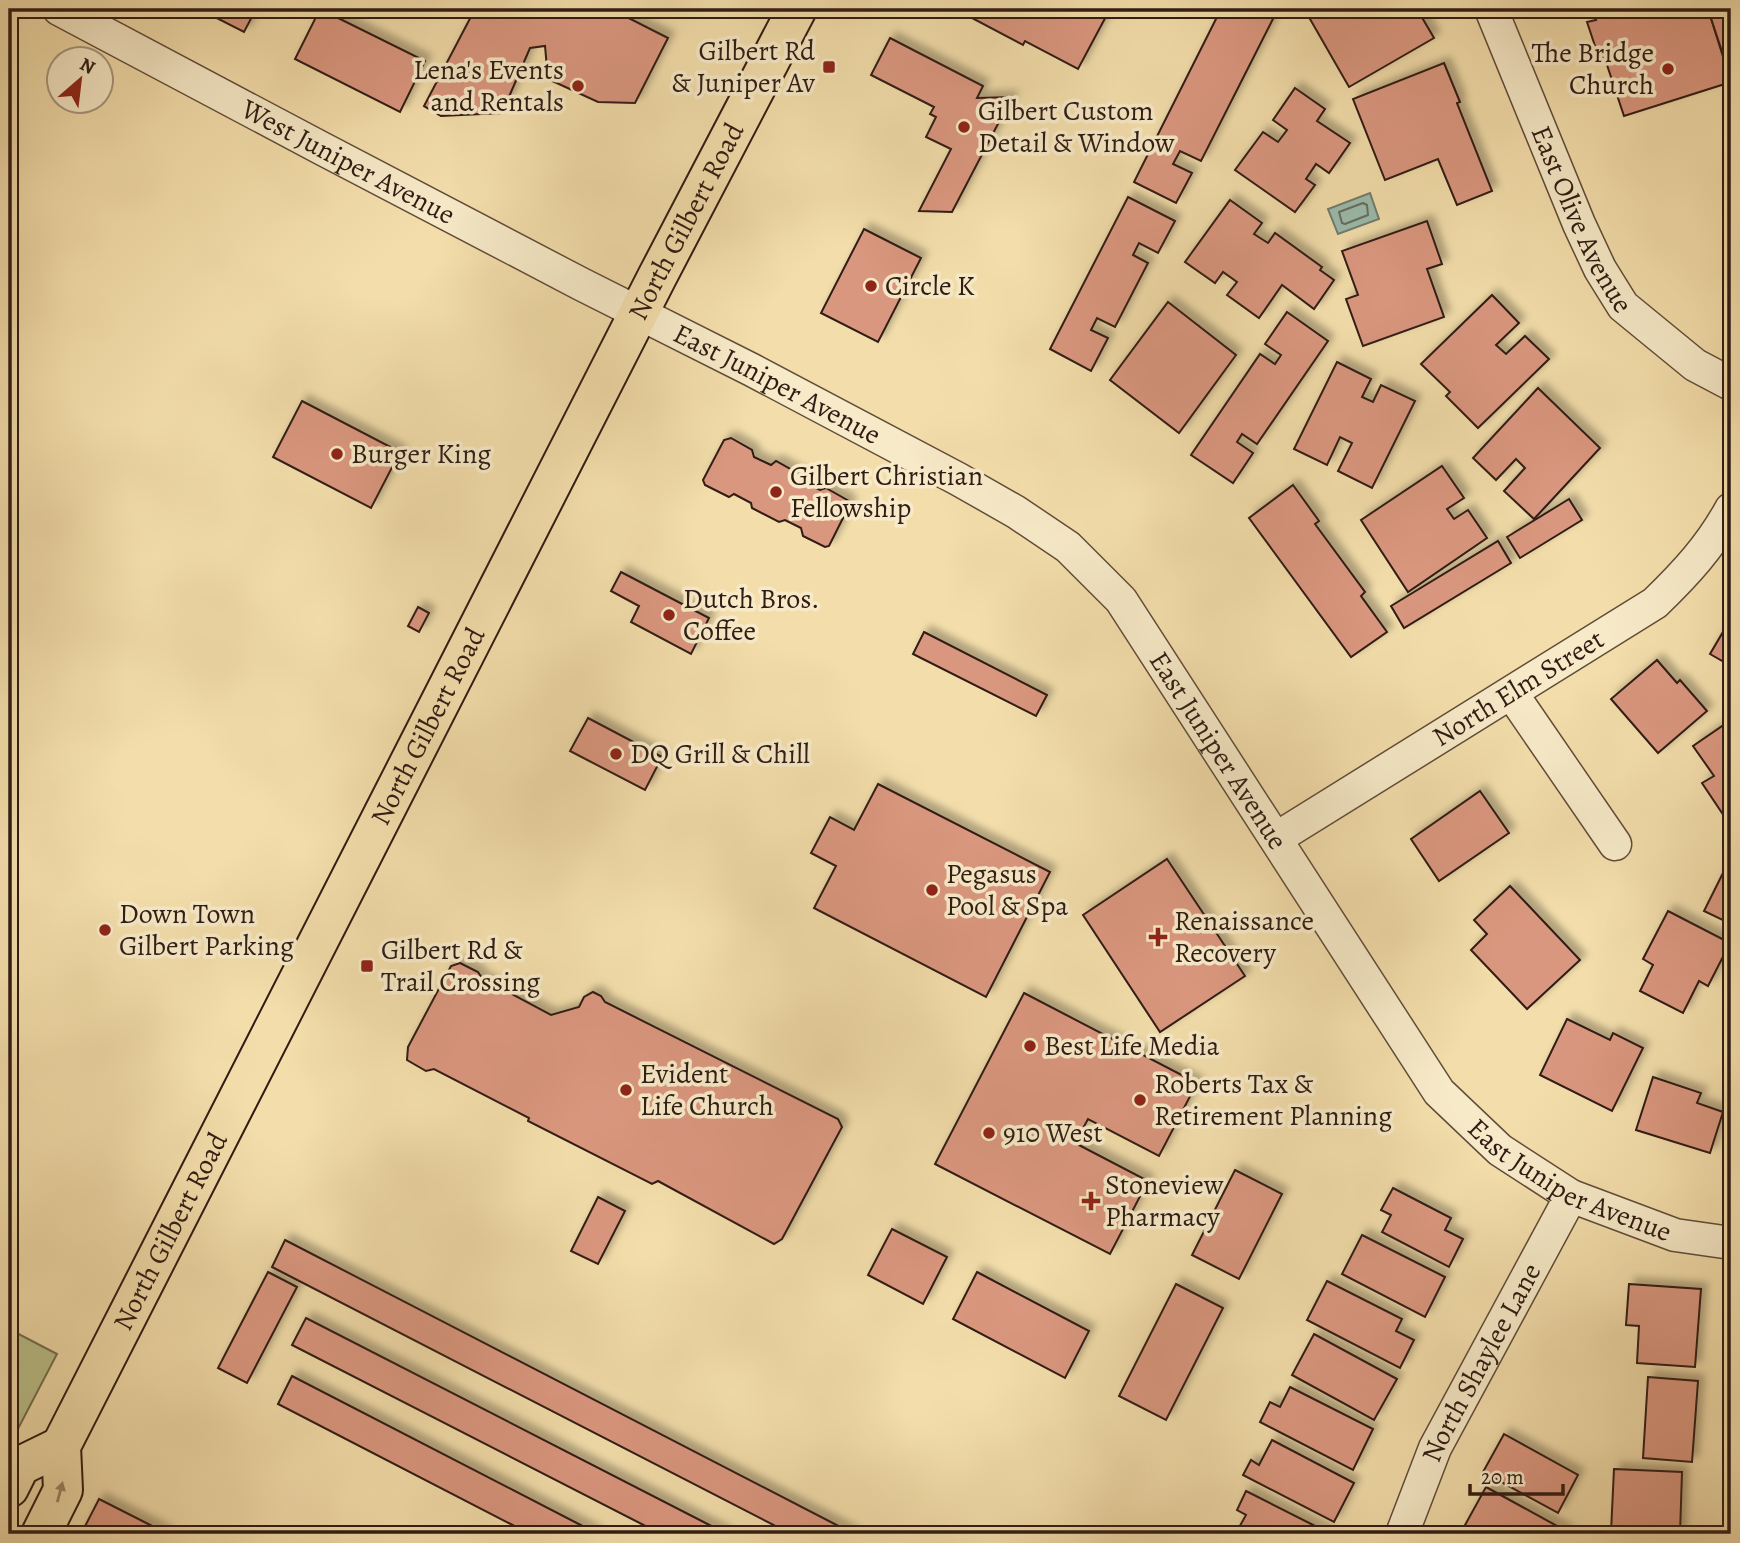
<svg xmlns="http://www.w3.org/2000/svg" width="1740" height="1543" font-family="Alegreya,serif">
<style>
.green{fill:#bac18a;stroke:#756e4f;stroke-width:2}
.water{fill:#9bbcad;stroke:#707c70;stroke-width:2}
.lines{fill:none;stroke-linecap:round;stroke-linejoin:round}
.shore{stroke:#666c60;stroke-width:2}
.building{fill:#da977f;stroke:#301c14;stroke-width:2;filter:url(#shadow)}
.minor-casing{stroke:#614c3a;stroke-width:35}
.major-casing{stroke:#301c14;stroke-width:42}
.minor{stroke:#f7eac8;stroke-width:32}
.major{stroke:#f3deab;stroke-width:38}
.oneway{fill:#9b8767}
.poi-dot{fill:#8f2418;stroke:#f7eac8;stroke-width:2.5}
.labels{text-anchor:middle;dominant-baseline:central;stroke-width:7;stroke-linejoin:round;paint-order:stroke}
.poi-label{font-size:28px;fill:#301c14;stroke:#f7eac8;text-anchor:start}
.street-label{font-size:28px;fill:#301c14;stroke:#f7eac8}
</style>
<defs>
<filter id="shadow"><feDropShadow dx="6" dy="-6" stdDeviation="3.5" flood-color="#0004"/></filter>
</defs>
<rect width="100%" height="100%" fill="#f3deab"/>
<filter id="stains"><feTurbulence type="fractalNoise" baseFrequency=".00286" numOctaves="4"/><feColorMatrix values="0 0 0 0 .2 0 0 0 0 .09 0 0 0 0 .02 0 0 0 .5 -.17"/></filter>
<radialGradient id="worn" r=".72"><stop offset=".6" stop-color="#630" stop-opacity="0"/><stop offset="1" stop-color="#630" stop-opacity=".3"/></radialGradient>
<path class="green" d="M9,1329L57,1354L9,1446Z"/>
<path class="water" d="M1370,193L1379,219L1338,234L1328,209Z"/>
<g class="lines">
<path class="shore" d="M1363,203L1367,205L1368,215L1345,224L1342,223L1339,212Z"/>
</g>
<g class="building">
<path d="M199,9H256L244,32Z"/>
<path d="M320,9L425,61L400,112L295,59Z"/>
<path d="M475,9H611L668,38L635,103L598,102L548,79L545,46L530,48L502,113L441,116L424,106Z"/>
<path d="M955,9H1110L1078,69L1025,41L1023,45Z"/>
<path d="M1221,9H1278L1201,161L1180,151L1173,164L1192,173L1176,203L1134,182Z"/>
<path d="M1311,9H1417L1434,38L1349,87L1306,12Z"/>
<path d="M1592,9H1708L1731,82L1624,116L1604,56L1599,58L1587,22L1596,20Z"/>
<path d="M1708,9H1731V79Z"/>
<path d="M890,38L983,86L977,98L1012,97L952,212L919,211L951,149L926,137L936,117L930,114L934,107L871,75Z"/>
<path d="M1444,63L1460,102L1457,103L1492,191L1457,205L1438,159L1385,180L1353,99Z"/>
<path d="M1295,88L1325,109L1317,121L1350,143L1329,173L1316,164L1306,179L1315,185L1295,212L1235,170L1263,132L1278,142L1287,130L1273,120Z"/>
<path d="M1128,197L1175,221L1158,253L1139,243L1133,255L1148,263L1115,327L1097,318L1091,330L1108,338L1091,371L1050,349Z"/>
<path d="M1230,200L1262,223L1254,234L1268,243L1275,233L1322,267L1320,270L1334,280L1314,309L1282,285L1259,318L1227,295L1237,282L1223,272L1215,283L1185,262Z"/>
<path d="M1427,221L1442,264L1427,269L1444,317L1363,346L1346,299L1358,295L1342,251Z"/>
<path d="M864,229L921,258L878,342L821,313Z"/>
<path d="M1492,295L1519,323L1496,345L1506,354L1525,336L1549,359L1478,428L1446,396L1450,392L1421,364Z"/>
<path d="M1168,302L1236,355L1179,433L1110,380Z"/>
<path d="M1287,312L1328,341L1257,444L1242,434L1237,442L1253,453L1233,483L1191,455L1260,354L1275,364L1281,355L1265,344Z"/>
<path d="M1337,362L1371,379L1362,397L1373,402L1381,385L1415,401L1372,488L1338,471L1352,443L1340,437L1327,465L1294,449Z"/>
<path d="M1538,388L1600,448L1534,519L1504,491L1525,468L1516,459L1496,480L1473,458Z"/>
<path d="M302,401L400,452L371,508L273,457Z"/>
<path d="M731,438L752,450L754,457L771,465L776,461L801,475L804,482L820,490L826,488L849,501V506L829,546L825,547L803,536L801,528L785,520L779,522L752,508L751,503L734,494L729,497L705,485L703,480L724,440Z"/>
<path d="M1442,466L1464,498L1447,509L1454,519L1468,510L1487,538L1408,592L1361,520Z"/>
<path d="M1293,485L1319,521L1315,524L1365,592L1361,596L1387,632L1351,657L1249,518Z"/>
<path d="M1569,499L1582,520L1520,558L1507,537Z"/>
<path d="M1498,541L1511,563L1404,628L1391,606Z"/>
<path d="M621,572L709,618L691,654L631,622L639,606L611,591Z"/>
<path d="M418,607L429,613L419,632L408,626Z"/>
<path d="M1730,620H1731V666L1710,654Z"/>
<path d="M924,632L1047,695L1036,716L913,654Z"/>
<path d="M1657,660L1677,683L1680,680L1707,711L1658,753L1611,699Z"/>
<path d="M588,718L662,757L645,790L570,751Z"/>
<path d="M1731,720V815L1726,819L1702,783L1714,776L1693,746Z"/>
<path d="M878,784L1050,872L986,997L814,908L836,866L811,853L830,817L854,830Z"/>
<path d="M1480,791L1509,833L1439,881L1411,839Z"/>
<path d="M1731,857V924L1704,911Z"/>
<path d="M1167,859L1245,976L1160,1032L1083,915Z"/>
<path d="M1510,886L1580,960L1527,1009L1471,950L1487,934L1474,920Z"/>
<path d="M1668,911L1730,943L1708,986L1699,981L1683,1013L1640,991L1653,965L1643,959Z"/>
<path d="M460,963L478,972L482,978L551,1015L579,1007L584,997L593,992L601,996L605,1002L838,1119L842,1127L782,1239L774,1244L658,1181L652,1184L528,1121L529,1118L434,1069L426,1071L407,1060L408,1047L451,966Z"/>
<path d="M1024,993L1197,1083L1159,1156L1088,1119L1075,1143L1148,1181L1110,1254L935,1164Z"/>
<path d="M1567,1019L1610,1040L1613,1033L1643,1048L1612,1111L1540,1075Z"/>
<path d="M1653,1077L1701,1093L1697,1103L1723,1112L1710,1153L1636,1130Z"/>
<path d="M1235,1170L1282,1194L1239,1279L1192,1255Z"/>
<path d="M1393,1188L1451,1218L1445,1230L1463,1239L1449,1267L1382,1232L1391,1215L1381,1210Z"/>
<path d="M598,1197L625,1211L598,1264L571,1251Z"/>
<path d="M892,1229L947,1257L923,1304L868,1275Z"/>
<path d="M1362,1235L1445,1277L1425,1317L1342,1274Z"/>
<path d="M285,1240L854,1534H791L272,1267Z"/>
<path d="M268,1272L297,1287L247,1383L218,1368Z"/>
<path d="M977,1272L1089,1331L1065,1378L953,1319Z"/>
<path d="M1327,1281L1402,1319L1396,1331L1414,1340L1400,1368L1307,1320Z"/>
<path d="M1176,1284L1223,1308L1166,1420L1119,1396Z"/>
<path d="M1629,1284L1701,1289L1695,1367L1637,1363L1639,1326L1626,1325Z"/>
<path d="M306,1318L727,1534H661L292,1345Z"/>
<path d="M1314,1334L1397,1379L1374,1420L1292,1375Z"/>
<path d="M292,1376L598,1534H530L278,1404Z"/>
<path d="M1648,1377L1698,1381L1692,1462L1643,1458Z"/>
<path d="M1290,1387L1373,1429L1353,1470L1260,1422L1270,1402L1280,1407Z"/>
<path d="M1504,1434L1578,1475L1558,1513L1483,1472Z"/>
<path d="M1272,1440L1354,1483L1334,1522L1243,1475L1251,1460L1259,1465Z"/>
<path d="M1614,1469L1682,1472L1680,1534H1622L1611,1532Z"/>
<path d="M1486,1487L1568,1532L1567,1534H1481L1465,1525Z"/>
<path d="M1246,1491L1331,1534H1239L1236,1533L1246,1515L1237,1510Z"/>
<path d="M99,1499L168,1534H81Z"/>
</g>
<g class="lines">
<g class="minor-casing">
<g id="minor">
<path id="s1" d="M59,9L321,148L581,284L752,370L958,479L1016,512L1068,547L1121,600L1439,1092L1500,1150L1571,1196L1675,1235L1731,1243"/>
<path id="s2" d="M1491,9L1579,224L1600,269L1623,306L1695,365L1731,384"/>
<path d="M1512,694L1615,844"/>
<path id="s3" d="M1277,838L1655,603C1685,574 1711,546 1731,509"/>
<path id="s4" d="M1402,1534L1435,1448L1571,1196"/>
</g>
</g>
<g class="major-casing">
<g id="major">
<path d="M9,1488L20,1466L61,1446"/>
<path id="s5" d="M41,1534L63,1490L61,1446L657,277L797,9"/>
</g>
</g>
<use href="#minor" class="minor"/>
<use href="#major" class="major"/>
</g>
<defs><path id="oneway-solid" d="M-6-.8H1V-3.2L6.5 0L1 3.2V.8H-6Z" transform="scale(1.75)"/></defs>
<use class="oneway" href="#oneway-solid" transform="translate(60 1492) rotate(-75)"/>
<g class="poi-dot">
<rect x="822" y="60" width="14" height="14" rx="3.5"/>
<circle cx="1668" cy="69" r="7"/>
<circle cx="578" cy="86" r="7"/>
<circle cx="964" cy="127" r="7"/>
<circle cx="871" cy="286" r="7"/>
<circle cx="337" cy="454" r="7"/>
<circle cx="776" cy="492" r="7"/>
<circle cx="669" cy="615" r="7"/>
<circle cx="616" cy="754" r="7"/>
<circle cx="932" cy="890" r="7"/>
<circle cx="105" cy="930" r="7"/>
<path d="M1154.5 926.5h7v7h7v7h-7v7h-7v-7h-7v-7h7z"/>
<rect x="360" y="959" width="14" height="14" rx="3.5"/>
<circle cx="1030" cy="1046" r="7"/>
<circle cx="626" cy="1090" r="7"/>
<circle cx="1140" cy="1100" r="7"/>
<circle cx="989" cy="1133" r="7"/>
<path d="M1087.5 1190.5h7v7h7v7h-7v7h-7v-7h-7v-7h7z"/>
</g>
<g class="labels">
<g class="poi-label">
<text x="815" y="51" text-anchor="end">Gilbert Rd<tspan x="815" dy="32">&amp; Juniper Av</tspan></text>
<text x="1654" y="53" text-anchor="end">The Bridge<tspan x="1654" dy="32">Church</tspan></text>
<text x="564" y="70" text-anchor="end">Lena's Events<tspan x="564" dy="32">and Rentals</tspan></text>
<text x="978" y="111">Gilbert Custom<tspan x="978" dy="32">Detail &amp; Window</tspan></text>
<text x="885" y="286">Circle K</text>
<text x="351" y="454">Burger King</text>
<text x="790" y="476">Gilbert Christian<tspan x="790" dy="32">Fellowship</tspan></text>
<text x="683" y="599">Dutch Bros.<tspan x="683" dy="32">Coffee</tspan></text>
<text x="630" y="754">DQ Grill &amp; Chill</text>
<text x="946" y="874">Pegasus<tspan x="946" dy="32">Pool &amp; Spa</tspan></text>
<text x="119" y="914">Down Town<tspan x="119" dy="32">Gilbert Parking</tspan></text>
<text x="1174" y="921">Renaissance<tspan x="1174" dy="32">Recovery</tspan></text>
<text x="381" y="950">Gilbert Rd &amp;<tspan x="381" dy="32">Trail Crossing</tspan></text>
<text x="1044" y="1046">Best Life Media</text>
<text x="640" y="1074">Evident<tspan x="640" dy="32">Life Church</tspan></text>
<text x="1154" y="1084">Roberts Tax &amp;<tspan x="1154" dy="32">Retirement Planning</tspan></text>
<text x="1003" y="1133">910 West</text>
<text x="1105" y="1185">Stoneview<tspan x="1105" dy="32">Pharmacy</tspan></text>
</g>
<g class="street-label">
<text stroke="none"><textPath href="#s1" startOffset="327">West Juniper Avenue</textPath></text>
<text stroke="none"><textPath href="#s2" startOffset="229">East Olive Avenue</textPath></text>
<text stroke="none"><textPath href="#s5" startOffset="1468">North Gilbert Road</textPath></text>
<text stroke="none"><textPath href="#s1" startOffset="810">East Juniper Avenue</textPath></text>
<text stroke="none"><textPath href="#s3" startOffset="284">North Elm Street</textPath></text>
<text stroke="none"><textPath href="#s5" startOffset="901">North Gilbert Road</textPath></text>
<text stroke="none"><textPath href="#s1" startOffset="1398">East Juniper Avenue</textPath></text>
<text stroke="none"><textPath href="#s1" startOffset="1965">East Juniper Avenue</textPath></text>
<text stroke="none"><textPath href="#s5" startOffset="334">North Gilbert Road</textPath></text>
<text stroke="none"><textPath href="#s4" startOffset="189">North Shaylee Lane</textPath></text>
</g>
</g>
<rect width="1740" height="1543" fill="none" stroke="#f3deab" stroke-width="35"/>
<rect x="10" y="10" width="1719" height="1522" fill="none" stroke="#301c14" stroke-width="3.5"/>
<rect x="18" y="18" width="1705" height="1508" fill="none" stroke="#301c14" stroke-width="2"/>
<g transform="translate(80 80) rotate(28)"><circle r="33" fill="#f7eac8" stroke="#a79880" stroke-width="2"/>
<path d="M0-5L12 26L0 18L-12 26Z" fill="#8f2418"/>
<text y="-10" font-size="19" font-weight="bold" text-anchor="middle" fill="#301c14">N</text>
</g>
<path d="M1470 1484v10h93v-10" fill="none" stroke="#301c14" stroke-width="3.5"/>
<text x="1481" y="1484" font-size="21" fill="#301c14" stroke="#f7eac8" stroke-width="5" paint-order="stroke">20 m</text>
<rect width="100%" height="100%" filter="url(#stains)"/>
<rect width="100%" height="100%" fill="url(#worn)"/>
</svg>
